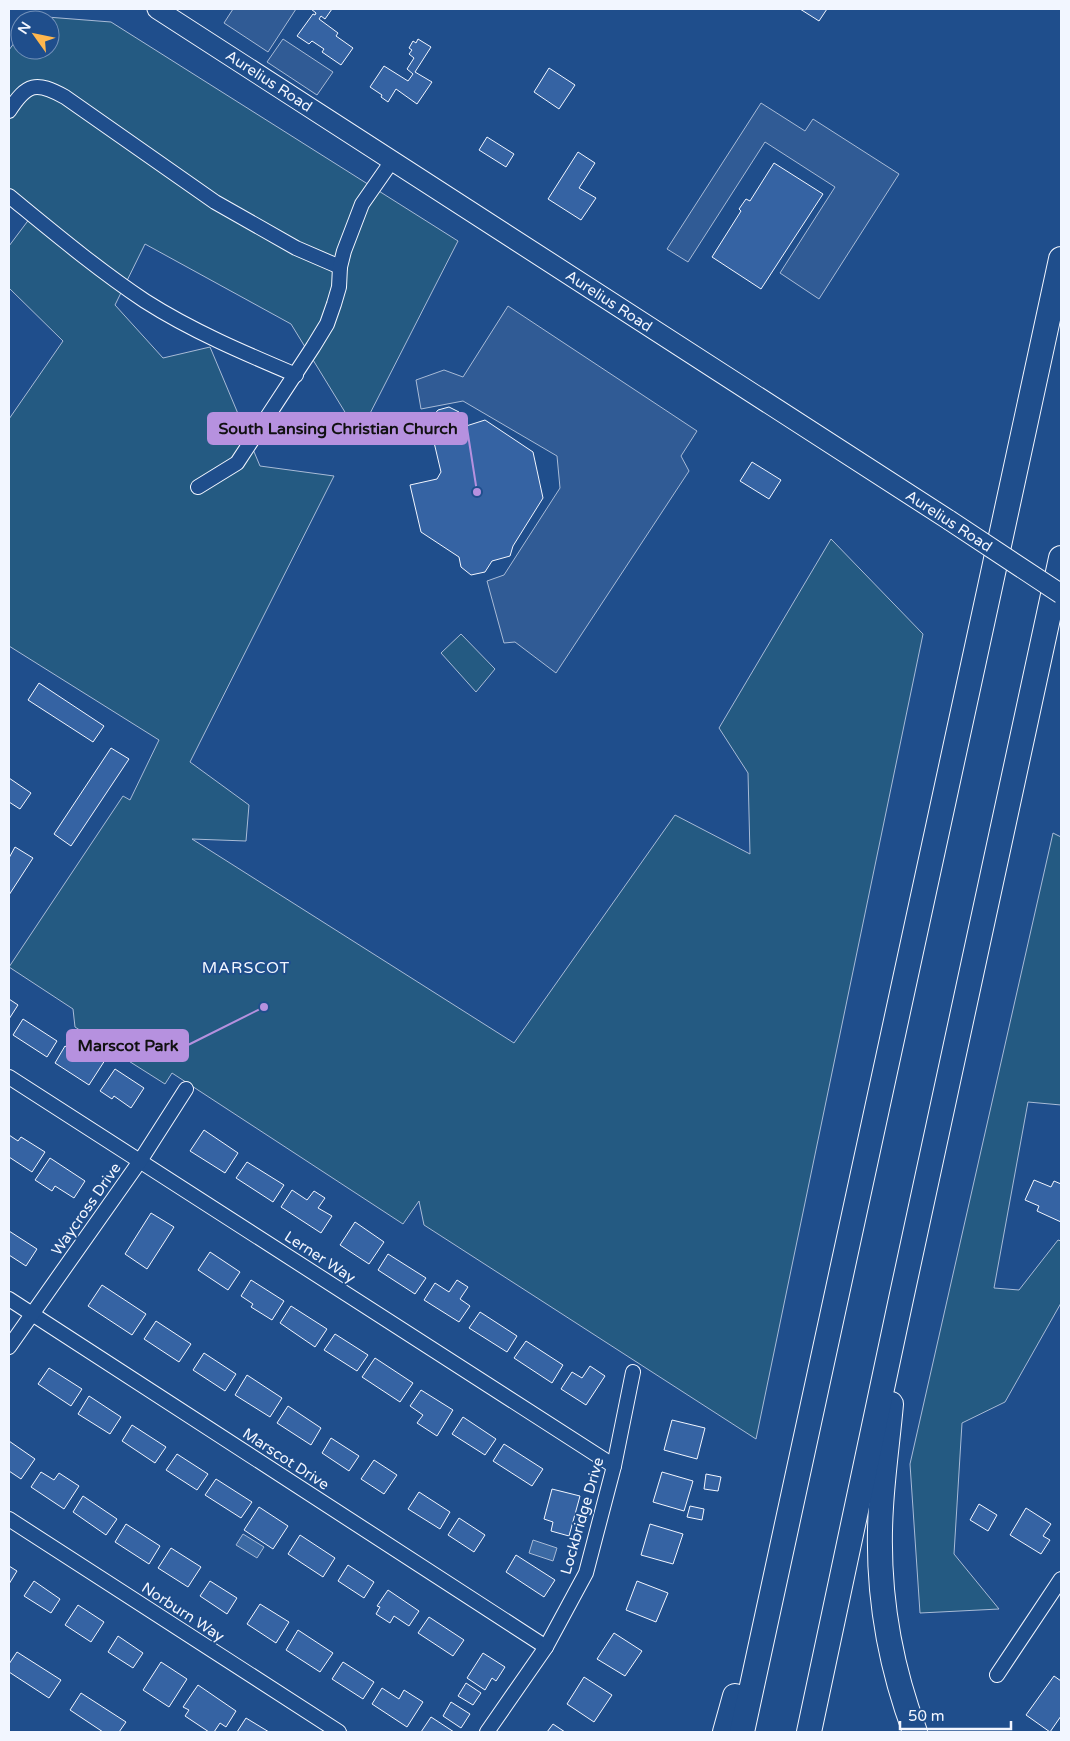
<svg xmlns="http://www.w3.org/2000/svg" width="1070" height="1741" font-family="'Varela Round',sans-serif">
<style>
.green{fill:#245a82;stroke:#a8bbd7}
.parking{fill:#305b95;stroke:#a8bbd7}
.water{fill:#3b69a3;stroke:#a8bbd7}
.building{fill:#3563a3;stroke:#f2f6ff}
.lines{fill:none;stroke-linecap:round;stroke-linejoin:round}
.street-casing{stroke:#f2f6ff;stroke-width:16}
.secondary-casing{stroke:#f2f6ff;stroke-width:21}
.highway-casing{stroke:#f2f6ff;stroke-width:26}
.street{stroke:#1f4e8c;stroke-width:14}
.secondary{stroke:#1f4e8c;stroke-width:19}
.highway{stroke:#1f4e8c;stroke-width:24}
.secondary-bridge-casing{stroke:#f2f6ff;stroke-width:21;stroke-linecap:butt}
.secondary-bridge{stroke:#1f4e8c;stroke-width:19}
.labels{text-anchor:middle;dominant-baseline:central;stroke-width:4;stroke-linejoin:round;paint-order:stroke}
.street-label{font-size:15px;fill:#f2f6ff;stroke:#1f4e8c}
.neighbourhood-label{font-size:16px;letter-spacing:1px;fill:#f2f6ff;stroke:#1f4e8c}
.leader{fill:none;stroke:#b691df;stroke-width:2}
.callout-dot{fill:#b691df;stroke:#1f4e8c;stroke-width:2}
.callout{fill:#b691df;stroke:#b691df;stroke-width:2}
.callout-label{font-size:16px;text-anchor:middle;font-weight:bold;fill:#111}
</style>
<rect width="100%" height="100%" fill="#1f4e8c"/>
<g class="green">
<path d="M34,16L111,22L458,241L359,435L291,324L145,244L115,305L163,358L210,347L260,466L334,476L190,762L249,805L246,841L192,839L514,1043L675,815L750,854L748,773L719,728L831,539L923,634L756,1439L424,1225L419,1201L403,1224L172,1073L165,1084L75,1027L73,1009L9,967L123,796L130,800L159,740L9,646V419L63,341L9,288V246L30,218L9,197V50L20,35V50H50V20H32Z"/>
<path d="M461,634L495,669L476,692L441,653Z"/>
<path d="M1053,833L1061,837V1105L1028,1102L994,1288L1019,1290L1058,1240L1061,1241V1303L1005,1402L962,1423L954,1554L999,1609L920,1613L910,1464Z"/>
</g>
<g class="parking">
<path d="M233,9H296L268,52L224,23Z"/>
<path d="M283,39L333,72L317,95L267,62Z"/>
<path d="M761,103L805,131L813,119L899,174L819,299L780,273L835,187L765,142L688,262L667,249Z"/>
<path d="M508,306L697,431L681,456L689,471L556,673L515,642L504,643L487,581L504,575L560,488L557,456L463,401L421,409L416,380L444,370L463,377Z"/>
</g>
<g class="water">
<path d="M243,1534L264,1547L257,1558L236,1545Z"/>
<path d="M533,1540L557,1548L553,1561L529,1553Z"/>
</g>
<g class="building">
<path d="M311,9H332L325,19L321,16L319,19L338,33L336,36L353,48L341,65L322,52L324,49L312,41L309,44L297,36L313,14L315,15L316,13Z"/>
<path d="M800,9H827L819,21Z"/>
<path d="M418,39L431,47L415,72L432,82L417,104L396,89L388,102L381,97L382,95L370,87L384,66L408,81L413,74L407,69L414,58L409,54L412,50L409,48L413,41L416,43Z"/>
<path d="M549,68L575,85L559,109L534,92Z"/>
<path d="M487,137L514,154L506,167L479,150Z"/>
<path d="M578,152L595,163L579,188L596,198L581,220L548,199Z"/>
<path d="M774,163L823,194L761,289L712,257L741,211L739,209L746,199L750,201Z"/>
<path d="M449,407L459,412L463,427L485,420L533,452L543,498L513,546L510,556L492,561L485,572L471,575L461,567L459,557L421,532L410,485L437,479L441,472L429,421L438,410Z"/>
<path d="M752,462L781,480L769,499L740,481Z"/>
<path d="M39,683L104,726L93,742L28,700Z"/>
<path d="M111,748L129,759L71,846L54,834Z"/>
<path d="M9,778L31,793L20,809L9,802Z"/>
<path d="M15,847L33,858L9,895V858Z"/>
<path d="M9,999L18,1005L9,1019Z"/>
<path d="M23,1019L57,1041L47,1057L13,1035Z"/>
<path d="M89,1045L107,1057L89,1085L55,1063L65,1046L82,1057Z"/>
<path d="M115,1069L144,1088L131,1108L114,1096L112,1099L100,1091Z"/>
<path d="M204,1130L238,1153L225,1173L190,1151Z"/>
<path d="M9,1135L18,1141L21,1137L45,1152L32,1172L9,1157Z"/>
<path d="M50,1158L85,1181L74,1198L55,1186L52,1191L35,1180Z"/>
<path d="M247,1162L284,1185L273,1202L236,1178Z"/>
<path d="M1034,1180L1051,1187L1054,1181L1061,1184V1222L1037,1211L1039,1206L1025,1200Z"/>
<path d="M292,1190L307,1200L314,1191L325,1198L318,1208L332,1216L321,1233L281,1207Z"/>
<path d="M151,1213L174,1227L147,1269L125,1254Z"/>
<path d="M355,1222L384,1242L369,1264L340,1245Z"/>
<path d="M9,1231L37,1249L26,1266L9,1255Z"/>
<path d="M210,1252L240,1272L228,1290L198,1270Z"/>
<path d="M388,1254L426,1278L415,1294L378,1270Z"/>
<path d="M251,1280L284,1301L272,1320L251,1307L253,1304L241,1296Z"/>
<path d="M457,1280L468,1287L460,1299L470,1306L459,1322L424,1300L435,1283L449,1292Z"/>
<path d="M102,1285L146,1314L132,1335L88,1306Z"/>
<path d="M291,1306L327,1329L315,1347L280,1323Z"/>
<path d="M480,1312L517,1336L507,1352L469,1328Z"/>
<path d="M156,1321L191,1344L179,1362L144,1339Z"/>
<path d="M335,1334L368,1355L357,1371L324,1350Z"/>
<path d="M526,1341L563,1365L552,1383L514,1358Z"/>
<path d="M204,1353L236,1374L225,1391L193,1370Z"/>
<path d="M375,1358L413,1383L400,1402L362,1377Z"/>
<path d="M590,1366L605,1376L586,1405L561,1389L572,1372L582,1378Z"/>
<path d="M49,1368L82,1389L71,1406L38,1384Z"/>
<path d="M247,1375L282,1398L270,1417L235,1395Z"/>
<path d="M421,1390L453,1410L437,1436L417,1423L423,1415L410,1406Z"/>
<path d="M89,1396L121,1417L110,1434L78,1414Z"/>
<path d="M288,1406L321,1428L311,1445L277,1423Z"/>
<path d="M463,1417L496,1439L485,1455L452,1434Z"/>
<path d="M672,1420L705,1428L697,1459L664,1450Z"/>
<path d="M132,1425L166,1447L155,1463L122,1441Z"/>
<path d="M331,1438L359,1456L349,1471L322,1453Z"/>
<path d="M9,1441L35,1459L21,1479L9,1471Z"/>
<path d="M504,1444L543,1469L532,1486L493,1461Z"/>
<path d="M177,1454L208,1474L197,1490L166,1470Z"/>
<path d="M374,1460L397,1475L384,1494L361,1479Z"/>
<path d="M41,1472L54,1480L59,1473L79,1486L64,1509L31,1487Z"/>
<path d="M662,1472L693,1481L684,1511L653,1502Z"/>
<path d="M706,1474L721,1477L718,1491L704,1489Z"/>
<path d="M216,1479L252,1502L241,1518L205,1495Z"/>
<path d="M552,1489L580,1496L569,1536L551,1531L553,1522L544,1519Z"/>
<path d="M419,1492L450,1512L440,1529L408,1509Z"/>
<path d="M83,1496L117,1519L106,1535L73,1512Z"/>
<path d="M979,1504L997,1515L988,1531L970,1520Z"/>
<path d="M690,1506L704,1509L702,1520L687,1517Z"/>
<path d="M259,1507L288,1526L273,1549L244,1530Z"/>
<path d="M1026,1508L1051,1524L1043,1536L1050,1540L1041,1554L1010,1535Z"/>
<path d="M459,1518L485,1535L474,1552L448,1535Z"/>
<path d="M126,1524L160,1546L149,1564L115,1542Z"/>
<path d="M650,1524L683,1534L673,1564L641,1555Z"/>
<path d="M300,1535L335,1558L323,1577L288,1554Z"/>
<path d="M171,1548L201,1567L188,1587L158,1568Z"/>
<path d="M516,1555L555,1580L544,1597L506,1572Z"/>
<path d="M348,1565L374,1582L364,1598L338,1581Z"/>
<path d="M9,1566L17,1571L9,1584Z"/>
<path d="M34,1581L60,1599L51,1613L24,1596Z"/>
<path d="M210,1581L237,1598L227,1614L200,1596Z"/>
<path d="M637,1581L668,1593L656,1622L626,1610Z"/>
<path d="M388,1590L419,1611L409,1626L394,1616L390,1623L376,1614L380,1607L377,1606Z"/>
<path d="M260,1604L289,1622L276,1643L247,1624Z"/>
<path d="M78,1605L104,1622L91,1642L65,1625Z"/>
<path d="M429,1617L464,1640L453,1656L418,1633Z"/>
<path d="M298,1630L333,1653L320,1672L286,1650Z"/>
<path d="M614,1633L642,1651L625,1676L597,1659Z"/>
<path d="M118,1636L143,1653L133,1668L108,1652Z"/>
<path d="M17,1652L61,1680L49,1698L9,1672V1664Z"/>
<path d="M483,1653L505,1667L496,1681L492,1678L485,1690L467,1678Z"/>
<path d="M161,1662L187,1679L169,1707L143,1690Z"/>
<path d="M343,1662L374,1682L363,1699L332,1679Z"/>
<path d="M1054,1676L1061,1681V1716L1050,1732L1026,1715Z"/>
<path d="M584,1677L612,1695L594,1722L567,1704Z"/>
<path d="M466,1683L481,1693L473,1705L458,1696Z"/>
<path d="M198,1685L236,1711L226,1727L220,1723L214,1732H209L185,1716L189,1710L183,1707Z"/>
<path d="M382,1688L399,1699L404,1690L423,1702L407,1727L372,1704Z"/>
<path d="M81,1693L126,1722L119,1732H103L70,1710Z"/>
<path d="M451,1702L470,1714L461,1728L443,1716Z"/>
<path d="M431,1717L454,1732H421Z"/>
<path d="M246,1718L269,1732H237Z"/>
<path d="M553,1724L565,1732H547Z"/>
</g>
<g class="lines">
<g class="street-casing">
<g id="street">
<path d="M9,111C27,83 36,81 65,97L215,202L296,248L340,267"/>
<path d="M9,196C53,232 97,269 145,301C192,331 244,353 296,375"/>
<path d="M198,487L237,463L313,347L327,324L334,304L339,287L340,267L344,251L362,204L392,161"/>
<path d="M9,1077L614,1466"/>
<path d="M9,1299L546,1647"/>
<path d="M9,1347L140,1161L186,1089"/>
<path d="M9,1519L339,1732"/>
<path d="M997,1675L1061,1579"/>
<path d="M487,1732L546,1647L586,1573L614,1466L633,1372"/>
</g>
</g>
<g class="secondary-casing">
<path id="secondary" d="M157,9L949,520"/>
</g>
<g class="highway-casing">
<g id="highway">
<path d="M891,1404C888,1438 883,1472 881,1507C876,1584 888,1660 915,1732"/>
<path d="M725,1732L735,1696"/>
<path d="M742,1732L1061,259"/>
<path d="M809,1732L901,1299L1061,558"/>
</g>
</g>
<use href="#street" class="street"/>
<use href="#secondary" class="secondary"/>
<use href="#highway" class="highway"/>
<g class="secondary-bridge-casing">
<path id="secondary-bridge" d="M949,520L1061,594"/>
</g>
<use href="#secondary-bridge" class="secondary-bridge"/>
</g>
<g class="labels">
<g class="street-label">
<text transform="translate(269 81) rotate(33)">Aurelius Road</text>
<text transform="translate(609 301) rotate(33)">Aurelius Road</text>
<text transform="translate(949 521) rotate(33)">Aurelius Road</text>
<text transform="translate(86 1209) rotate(-55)">Waycross Drive</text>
<text transform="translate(320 1257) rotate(33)">Lerner Way</text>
<text transform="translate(286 1459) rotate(33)">Marscot Drive</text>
<text transform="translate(582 1516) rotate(-74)">Lockbridge Drive</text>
<text transform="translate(183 1612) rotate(33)">Norburn Way</text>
</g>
<g class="neighbourhood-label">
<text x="246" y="968">MARSCOT</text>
</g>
</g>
<path class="leader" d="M477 492L467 428M264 1007L188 1045"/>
<g class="callout-dot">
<circle cx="477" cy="492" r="5"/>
<circle cx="264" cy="1007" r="5"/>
</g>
<g class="callout">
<rect x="208" y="413" width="259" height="31" rx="5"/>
<rect x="67" y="1030" width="121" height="31" rx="5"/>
</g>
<g class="callout-label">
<text x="338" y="434">South Lansing Christian Church</text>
<text x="128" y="1051">Marscot Park</text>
</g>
<rect width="1070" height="1741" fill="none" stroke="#f2f6ff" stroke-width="20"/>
<g transform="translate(35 35) rotate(303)"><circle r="24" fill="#1f4e8c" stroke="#7391ba"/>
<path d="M0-4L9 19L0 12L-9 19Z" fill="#ffb74d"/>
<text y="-8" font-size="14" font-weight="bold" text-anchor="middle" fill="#f2f6ff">N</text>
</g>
<path d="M900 1721v8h111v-8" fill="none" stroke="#f2f6ff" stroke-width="2.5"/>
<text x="908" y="1721" font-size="15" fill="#f2f6ff" stroke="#1f4e8c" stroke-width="4" paint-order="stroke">50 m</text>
</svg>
